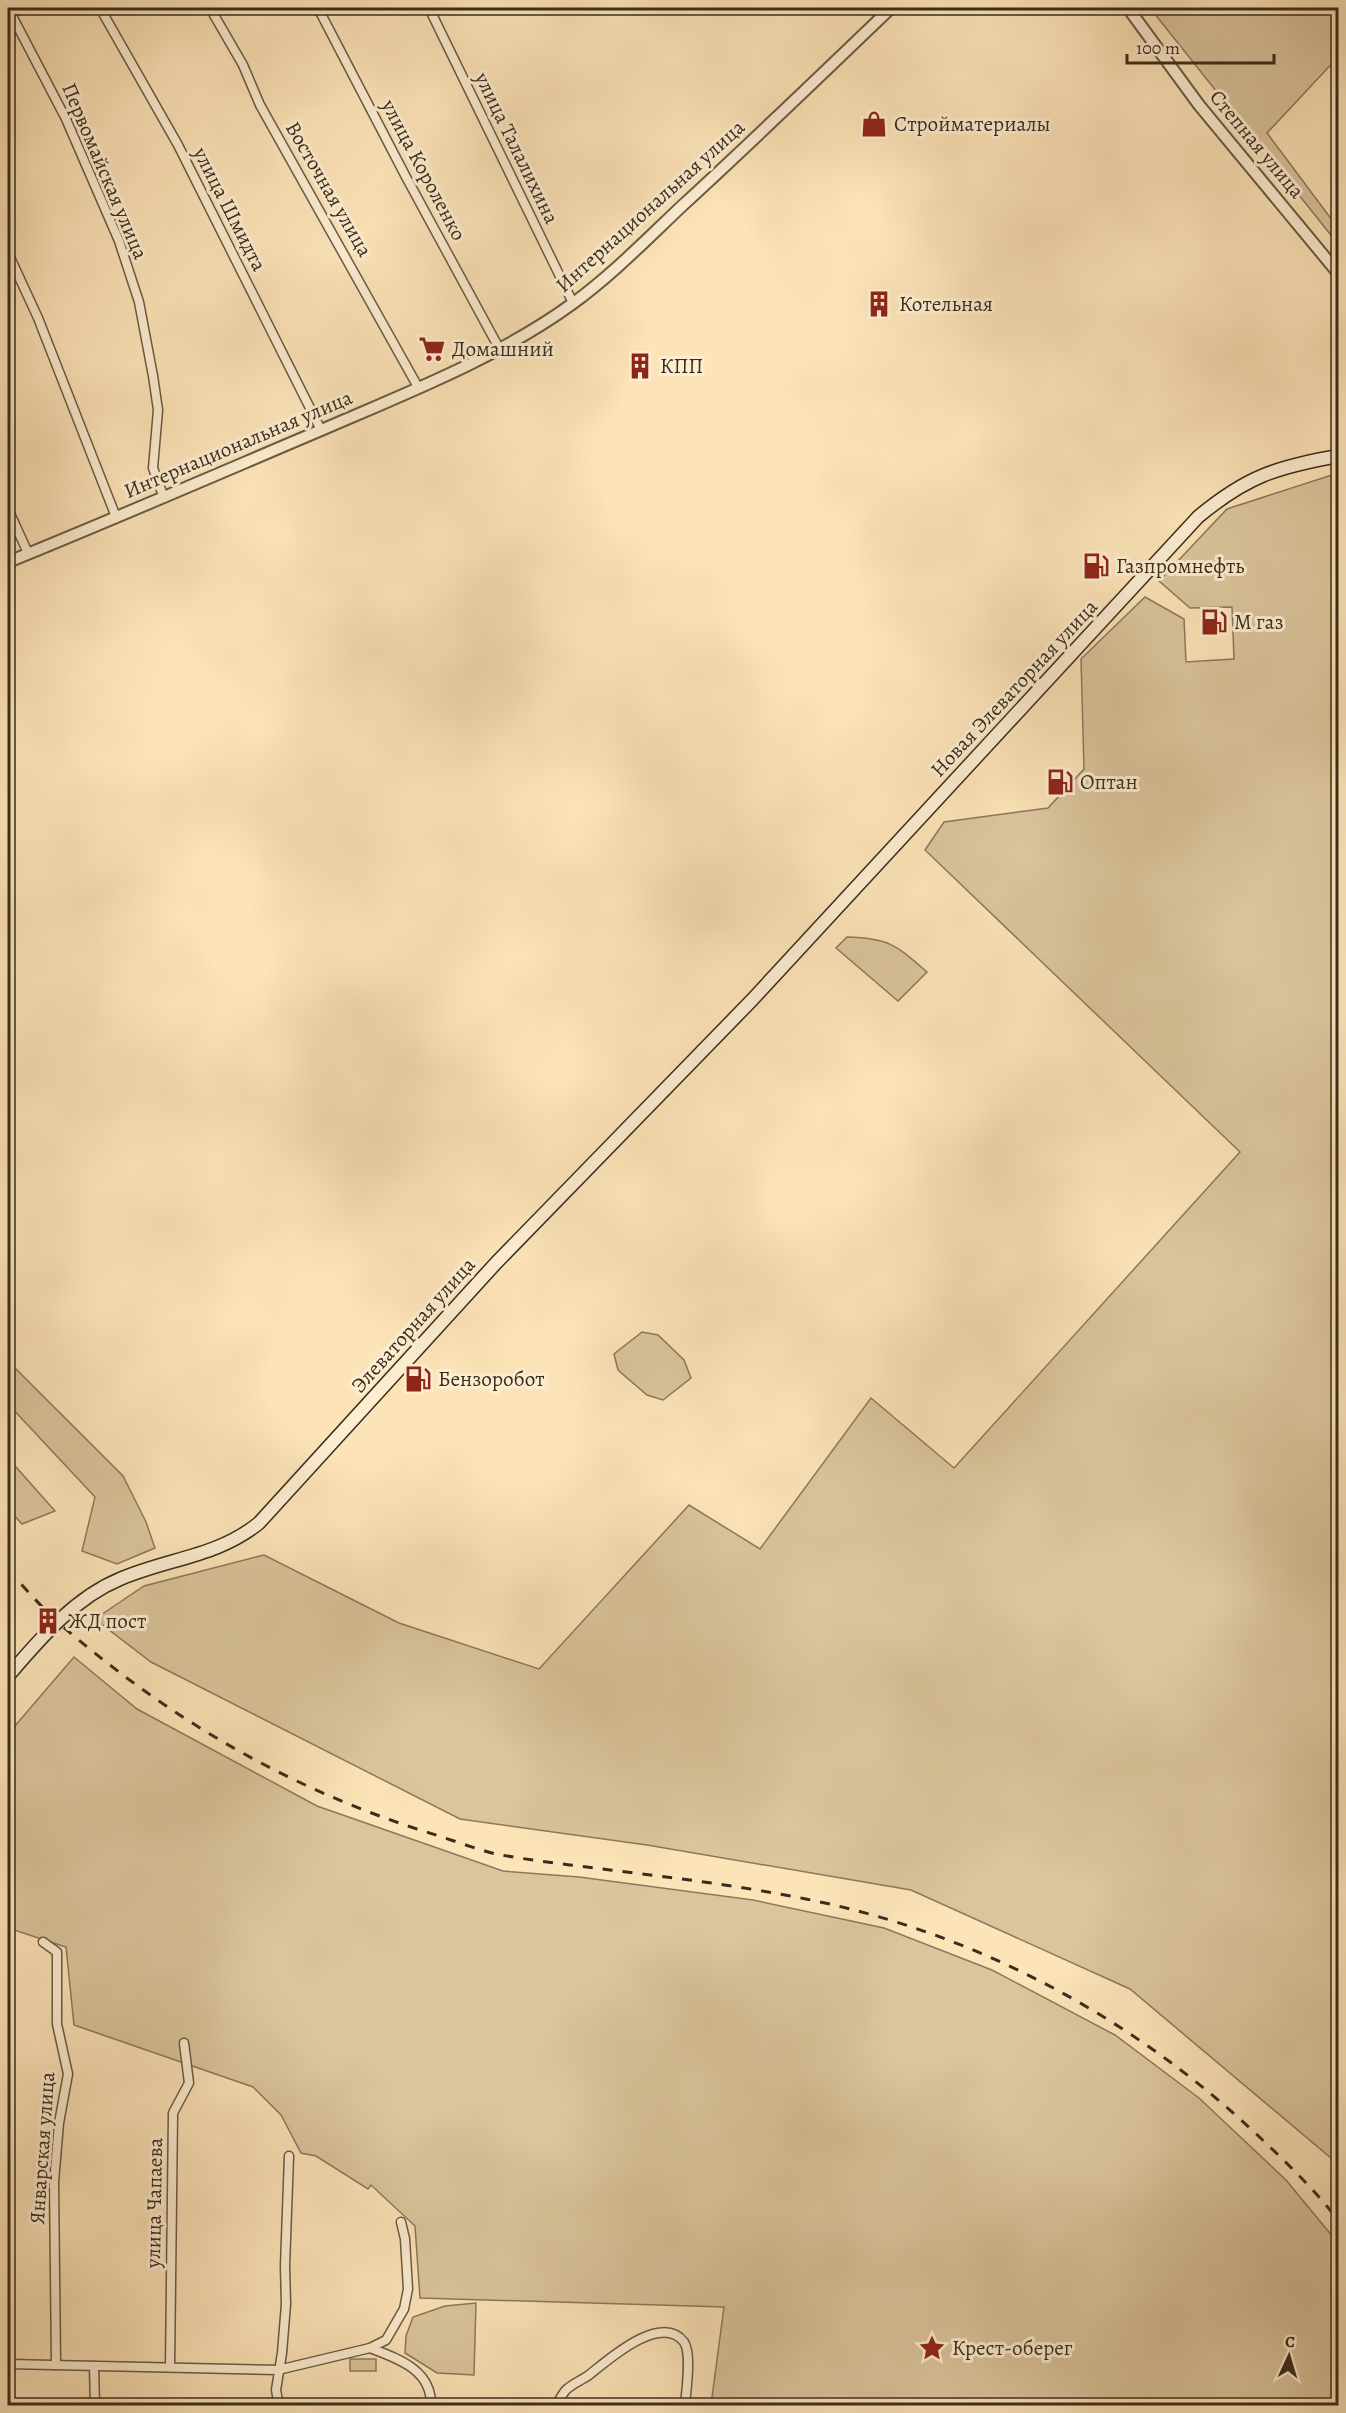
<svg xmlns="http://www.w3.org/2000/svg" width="1346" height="2413" font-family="Alegreya,serif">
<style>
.green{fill:#dbc59d;stroke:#8a795c;stroke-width:1.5}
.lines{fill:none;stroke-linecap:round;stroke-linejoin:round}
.minor-casing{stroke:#6a5b43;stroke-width:11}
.tertiary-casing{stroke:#6a5b43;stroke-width:14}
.secondary-casing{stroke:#392d1c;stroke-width:15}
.minor{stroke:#fdedd1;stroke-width:8}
.tertiary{stroke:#fdedd1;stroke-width:10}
.secondary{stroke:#fdedd1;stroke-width:12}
.rail{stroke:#392d1c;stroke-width:3;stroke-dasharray:10 10;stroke-linecap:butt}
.labels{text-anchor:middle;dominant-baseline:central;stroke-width:6;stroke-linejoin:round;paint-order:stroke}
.poi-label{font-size:21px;fill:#392d1c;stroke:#fdedd1;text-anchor:start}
.street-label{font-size:21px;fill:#392d1c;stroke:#fdedd1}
</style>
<rect width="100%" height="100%" fill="#fce4b8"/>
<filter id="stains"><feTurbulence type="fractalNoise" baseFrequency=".00333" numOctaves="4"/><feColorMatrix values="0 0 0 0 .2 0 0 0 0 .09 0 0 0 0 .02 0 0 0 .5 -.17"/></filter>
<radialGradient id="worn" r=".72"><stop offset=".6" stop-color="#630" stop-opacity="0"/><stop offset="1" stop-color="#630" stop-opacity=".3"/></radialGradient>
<g class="green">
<path d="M1150,8H1338V57L1267,133L1338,228V244Z"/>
<path d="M1338,473V2164L1130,1989L911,1890L647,1845L460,1819L151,1662L95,1619L144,1586L264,1555L399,1623L539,1669L689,1505L760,1549L871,1398L954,1468L1240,1152L925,850L944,822L1048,808L1084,769L1081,659L1145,597L1184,619L1186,662L1234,659L1232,607L1190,608L1159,581L1227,509Z"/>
<path d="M847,937C889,938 896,945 927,972L898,1001L836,948Z"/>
<path d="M642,1332L658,1335L684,1360L691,1378L663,1400L647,1395L618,1370L614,1354Z"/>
<path d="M8,1361L123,1476L146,1522L155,1548L117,1564L82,1551L95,1497L8,1404Z"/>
<path d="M8,1458L55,1511L22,1524L8,1509Z"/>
<path d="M74,1657L137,1709L317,1806L503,1871L579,1877L753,1900L884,1928L992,1970L1115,2035L1199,2098L1286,2180L1338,2243V2405H711L724,2307L420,2298L415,2226L371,2185L368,2189L316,2156L301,2153L281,2115L253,2087L74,2025L66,1947L8,1928V1734Z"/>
<path d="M476,2303L474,2375L437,2373L405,2353L406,2336L413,2317L445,2306Z"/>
<rect x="350" y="2359" width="26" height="12"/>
</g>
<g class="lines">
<g class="minor-casing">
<g id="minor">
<path d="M8,8L66,119L119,241L139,302L153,376L158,410L153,468L164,498"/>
<path d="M100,8L178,145L321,430"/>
<path d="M210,8L243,65L260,105L418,387"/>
<path d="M318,8L406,177L499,348"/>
<path d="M429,8L573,303"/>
<path d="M8,253L38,318L116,517"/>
<path d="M8,509L28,553"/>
<path d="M43,1942L57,1952V2024L68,2074L59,2123L54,2182L56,2365"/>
<path d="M370,2348C399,2359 432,2370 431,2406"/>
<path d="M8,2364L278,2370L370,2348L386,2340L404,2309L408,2289L405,2239L401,2222"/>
<path d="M94,2366L95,2406"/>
<path d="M170,2367L173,2113L189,2083L184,2043"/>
<path d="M279,2406L276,2390L282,2353L286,2304L285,2266L289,2156"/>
<path d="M556,2406C559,2401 562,2394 566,2390C572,2384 582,2380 589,2375C608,2360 661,2312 684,2342C692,2354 686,2391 685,2406"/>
</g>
</g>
<g class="tertiary-casing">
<g id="tertiary">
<path d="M1128,8L1199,105L1338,273"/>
<path d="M8,562C114,519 220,473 326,428C407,393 501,356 572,304C612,275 647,239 683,205C754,140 822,74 891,8"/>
</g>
</g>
<g class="secondary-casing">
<path id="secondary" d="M8,1676C40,1639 74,1598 120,1579C169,1558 217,1557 259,1523L496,1263L752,1000L1198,517C1247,476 1277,467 1338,456"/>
</g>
<use href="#minor" class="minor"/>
<use href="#tertiary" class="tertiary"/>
<use href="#secondary" class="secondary"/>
<path class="rail" d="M8,1570C25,1588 42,1608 61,1625C170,1719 286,1787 423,1831C447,1838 472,1848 496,1854C533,1861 572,1865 610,1870C676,1878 741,1886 806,1899C982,1934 1143,2023 1271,2148C1295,2171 1318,2194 1338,2220"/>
</g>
<defs>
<g id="shop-bare" transform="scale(2.07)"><path d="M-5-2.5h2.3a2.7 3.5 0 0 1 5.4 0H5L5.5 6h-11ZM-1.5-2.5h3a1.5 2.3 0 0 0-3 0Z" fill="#8f2418" stroke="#fdedd1" stroke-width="2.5" paint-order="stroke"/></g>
<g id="building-bare" transform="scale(2.07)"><path d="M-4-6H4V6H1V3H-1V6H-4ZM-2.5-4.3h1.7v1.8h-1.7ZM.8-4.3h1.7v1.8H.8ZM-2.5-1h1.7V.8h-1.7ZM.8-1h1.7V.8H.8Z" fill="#8f2418" stroke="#fdedd1" stroke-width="2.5" paint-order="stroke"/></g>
<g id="supermarket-bare" transform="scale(2.07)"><path d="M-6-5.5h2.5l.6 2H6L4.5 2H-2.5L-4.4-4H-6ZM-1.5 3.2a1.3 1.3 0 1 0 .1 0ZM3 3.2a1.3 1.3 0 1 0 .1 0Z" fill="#8f2418" stroke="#fdedd1" stroke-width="2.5" paint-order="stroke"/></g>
<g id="fuel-bare" transform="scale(2.07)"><path d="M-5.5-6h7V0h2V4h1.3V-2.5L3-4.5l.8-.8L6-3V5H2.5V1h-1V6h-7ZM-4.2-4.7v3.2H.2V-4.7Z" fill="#8f2418" stroke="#fdedd1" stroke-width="2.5" paint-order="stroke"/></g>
<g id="sight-bare" transform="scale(2.07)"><path d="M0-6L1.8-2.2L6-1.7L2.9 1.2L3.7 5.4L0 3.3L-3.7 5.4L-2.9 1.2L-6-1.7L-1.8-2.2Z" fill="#8f2418" stroke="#fdedd1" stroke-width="2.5" paint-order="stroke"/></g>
</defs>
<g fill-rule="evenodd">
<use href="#shop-bare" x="874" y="124"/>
<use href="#building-bare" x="879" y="304"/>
<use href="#supermarket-bare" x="432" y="349"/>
<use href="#building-bare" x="640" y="366"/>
<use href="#fuel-bare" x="1096" y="566"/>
<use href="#fuel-bare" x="1214" y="622"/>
<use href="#fuel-bare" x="1060" y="782"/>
<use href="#fuel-bare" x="418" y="1379"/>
<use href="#building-bare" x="48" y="1621"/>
<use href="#sight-bare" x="932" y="2348"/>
</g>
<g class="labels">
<g class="poi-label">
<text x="894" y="124">Стройматериалы</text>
<text x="899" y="304">Котельная</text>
<text x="452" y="349">Домашний</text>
<text x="660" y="366">КПП</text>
<text x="1116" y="566">Газпромнефть</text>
<text x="1234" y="622">М газ</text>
<text x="1080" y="782">Оптан</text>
<text x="438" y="1379">Бензоробот</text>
<text x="68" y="1621">ЖД пост</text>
<text x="952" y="2348">Крест-оберег</text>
</g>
<g class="street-label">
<text transform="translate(1257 144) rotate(50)">Степная улица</text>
<text transform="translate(517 148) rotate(64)">улица Талалихина</text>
<text transform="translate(424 170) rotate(62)">улица Короленко</text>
<text transform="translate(105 171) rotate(67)">Первомайская улица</text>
<text transform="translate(329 189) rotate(60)">Восточная улица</text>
<text transform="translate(650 206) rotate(-42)">Интернациональная улица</text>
<text transform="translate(230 209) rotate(63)">улица Шмидта</text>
<text transform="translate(238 444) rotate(-23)">Интернациональная улица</text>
<text transform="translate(1014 688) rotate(-47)">Новая Элеваторная улица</text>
<text transform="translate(413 1325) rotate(-48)">Элеваторная улица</text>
<text transform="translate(42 2148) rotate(-86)">Январская улица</text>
<text transform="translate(154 2203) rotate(-89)">улица Чапаева</text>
</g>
</g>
<rect width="1346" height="2413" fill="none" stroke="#fce4b8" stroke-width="30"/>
<rect x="9" y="9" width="1328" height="2395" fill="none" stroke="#392d1c" stroke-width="3"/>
<rect x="15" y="15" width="1316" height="2383" fill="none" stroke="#392d1c" stroke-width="1.5"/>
<g transform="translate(1289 2356) rotate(4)" stroke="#fdedd1" stroke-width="4.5" paint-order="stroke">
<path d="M0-4.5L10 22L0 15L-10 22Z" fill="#392d1c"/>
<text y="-9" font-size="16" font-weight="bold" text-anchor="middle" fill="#392d1c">С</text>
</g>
<path d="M1127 54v9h147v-9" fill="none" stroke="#392d1c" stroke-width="3"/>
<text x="1136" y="54" font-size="18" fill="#392d1c" stroke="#fdedd1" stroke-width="4.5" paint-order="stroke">100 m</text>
<rect width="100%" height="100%" filter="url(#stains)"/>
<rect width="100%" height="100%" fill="url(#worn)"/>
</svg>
